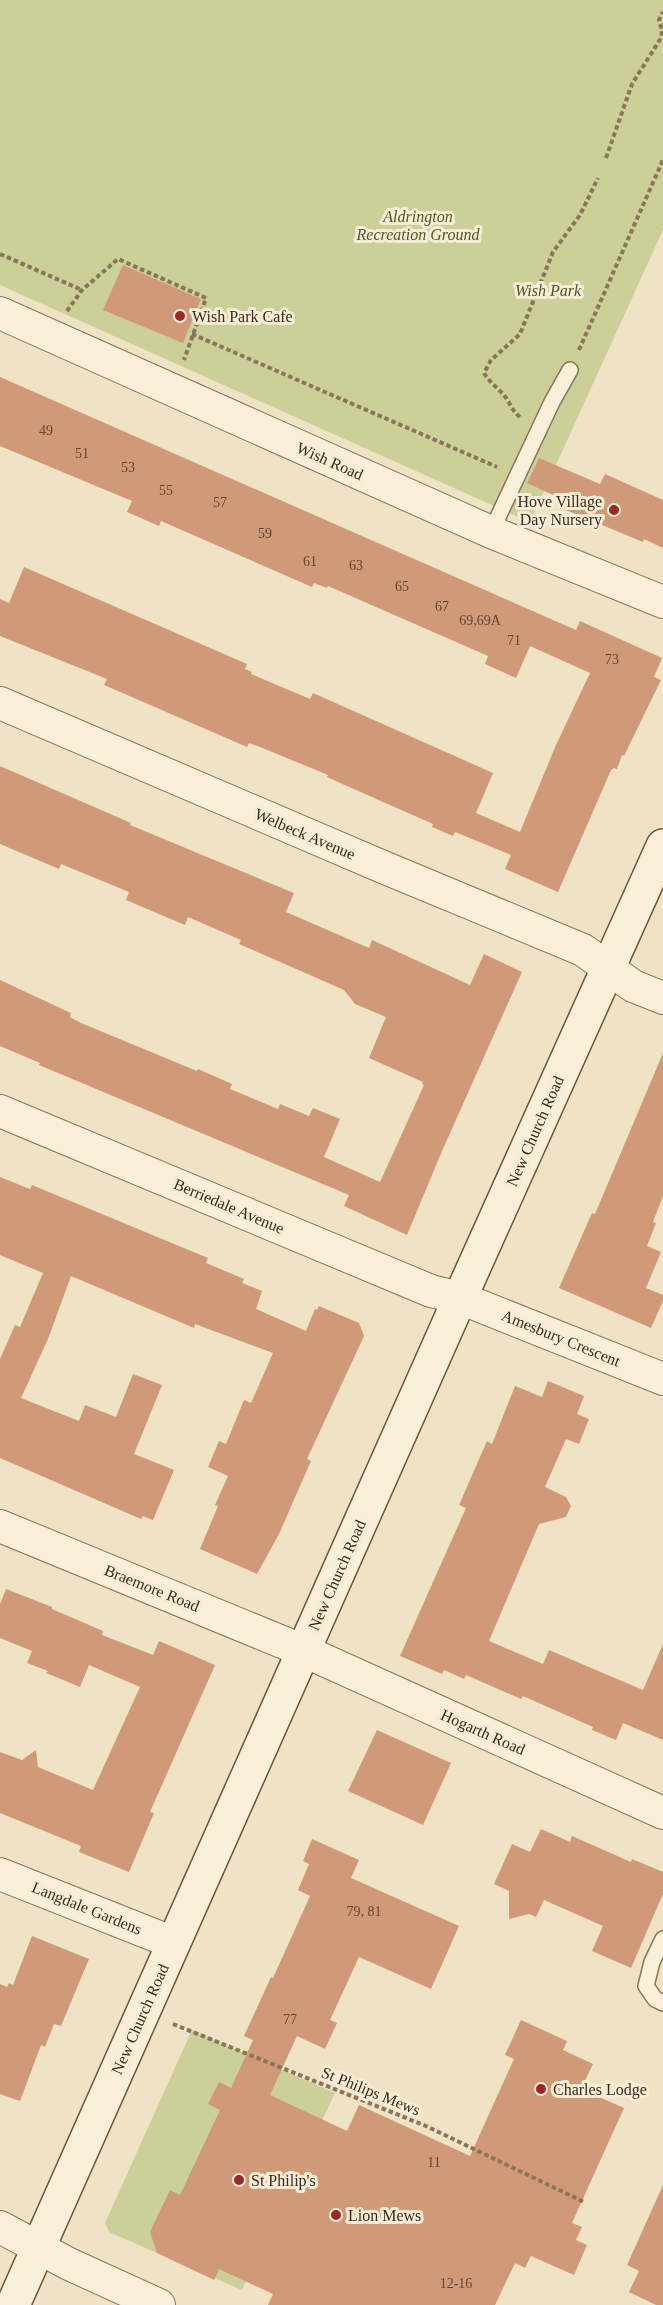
<svg xmlns="http://www.w3.org/2000/svg" width="663" height="2305" font-family="Georgia,serif">
<style>
.green{fill:#cbcf98}
.building{fill:#d09a79}
.lines{fill:none;stroke-linecap:round;stroke-linejoin:round}
.service-casing{stroke:#8c735a;stroke-width:18}
.minor-casing{stroke:#8c735a;stroke-width:34}
.secondary-casing{stroke:#6e543d;stroke-width:36}
.path{stroke:#8c735a;stroke-width:4;stroke-dasharray:4.5 3;stroke-linecap:butt}
.service{stroke:#faefd9;stroke-width:15}
.minor{stroke:#faefd9;stroke-width:32}
.secondary{stroke:#faefd9;stroke-width:33}
.poi-dot{fill:#9e272c;stroke:#f7ecd5;stroke-width:2}
.labels{text-anchor:middle;dominant-baseline:central;stroke-width:6;stroke-linejoin:round;paint-order:stroke}
.number-label{font-size:14px;fill:#614735}
.park-label{font-size:16px;font-style:italic;fill:#4e5924;stroke:#f7ecd5}
.poi-label{font-size:16px;fill:#3c2b1e;stroke:#f7ecd5;text-anchor:start}
.street-label{font-size:16px;fill:#3c2b1e;stroke:#f7ecd5}
</style>
<rect width="100%" height="100%" fill="#f0e2c5"/>
<g class="green">
<path d="M0,0H663V230L530,522L0,285Z"/>
<path d="M192,2030L335,2093L242,2290L109,2232L105,2223Z"/>
</g>
<g class="building">
<path d="M123,265L201,299L183,343L103,310Z"/>
<path d="M0,377L576,630L580,621L662,658L654,677L661,680L624,756L622,755L617,769L614,768L611,770L558,892L505,869L511,855L455,832L453,836L432,827L433,824L338,782L327,777L328,775L260,747L249,743L247,747L104,685L107,679L0,636V599L9,603L24,567L247,664L245,669L252,672L251,674L310,699L313,693L493,773L476,813L520,832L556,745L590,673L530,646L516,678L485,664L488,656L328,586L327,588L314,583L312,587L161,521L159,526L127,512L132,501L0,446Z"/>
<path d="M539,458L600,484L605,474L663,500V548L644,539L643,542L561,508L564,500L527,483Z"/>
<path d="M0,766L131,823L130,825L294,893L286,912L369,948L372,940L470,985L484,954L522,972L442,1151L407,1235L344,1206L349,1195L39,1065L40,1063L0,1046V980L71,1013L70,1017L81,1023L197,1071L198,1069L232,1084L230,1089L278,1109L280,1104L309,1116L313,1108L340,1119L324,1157L380,1182L424,1085L422,1084L423,1082L369,1058L386,1017L355,1004L344,990L239,944L241,940L188,917L185,925L126,900L129,892L61,864L59,869L0,844Z"/>
<path d="M663,1053V1196L653,1222L656,1223L647,1246L661,1252L646,1288L663,1295V1301L651,1328L559,1288L592,1213L595,1214Z"/>
<path d="M0,1177L30,1189L32,1185L208,1258L206,1263L244,1279L242,1283L262,1291L256,1309L306,1331L315,1309L317,1310L319,1306L359,1323L364,1336L307,1459L311,1461L279,1534L257,1574L200,1549L218,1506L215,1505L228,1476L208,1467L219,1441L226,1444L244,1400L251,1403L273,1353L195,1324L194,1328L71,1276L48,1339L21,1398L79,1421L85,1405L116,1417L133,1374L162,1385L134,1454L174,1470L153,1520L143,1516L141,1519L0,1458V1359L15,1325L20,1327L43,1273L0,1255Z"/>
<path d="M548,1381L584,1396L577,1414L589,1419L579,1444L566,1439L545,1487L566,1497L571,1506L566,1517L539,1524L489,1641L543,1664L549,1650L643,1690L663,1644V1740L623,1723L616,1740L592,1730L593,1727L523,1696L521,1699L466,1675L464,1679L444,1670L442,1674L400,1656L466,1508L459,1505L487,1441L492,1444L515,1386L542,1397Z"/>
<path d="M6,1589L52,1607V1609L103,1631L102,1635L153,1655L159,1641L215,1665L150,1812L154,1813L129,1872L79,1852L81,1846L0,1813V1752L22,1760L36,1750L38,1767L93,1790L140,1687L89,1665L80,1687L46,1673L48,1671L27,1663L32,1651L0,1638V1604Z"/>
<path d="M377,1730L451,1763L423,1825L348,1791Z"/>
<path d="M541,1829L570,1842L572,1836L631,1862L632,1859L663,1872V1894L631,1968L592,1951L603,1926L544,1900L536,1917L529,1914L509,1919V1891L494,1884L512,1844L530,1852Z"/>
<path d="M312,1839L359,1860L351,1878L459,1926L431,1989L359,1957L330,2020L337,2023L325,2049L297,2036L270,2095L347,2131L359,2105L470,2156L514,2059L505,2055L521,2020L567,2041L563,2050L593,2064L581,2089L624,2108L572,2223L582,2227L576,2240L587,2245L574,2275L531,2256L525,2268L515,2263L495,2305H268L273,2294L219,2269L214,2280L157,2253L150,2232L170,2190L180,2195L220,2110L208,2104L219,2082L231,2088L253,2040L244,2036L271,1977L273,1978L310,1896L298,1890L309,1864L303,1861Z"/>
<path d="M32,1936L89,1959L61,2026L54,2024L45,2047L41,2045L20,2101L0,2094V1984L7,1987L9,1983L13,1985Z"/>
<path d="M663,2185V2305H656L629,2292L639,2271L627,2265Z"/>
</g>
<g class="lines">
<g class="service-casing">
<g id="service">
<path d="M491,532L552,402L570,370"/>
<path d="M663,1939L652,1962L646,1986L655,1999L663,2003"/>
</g>
</g>
<g class="minor-casing">
<g id="minor">
<path d="M0,313L491,532L663,602"/>
<path d="M0,703L383,867L583,950L633,986L663,998"/>
<path d="M0,1111L431,1291L460,1298L663,1379"/>
<path d="M0,1526L304,1651L663,1813"/>
<path d="M0,1874L174,1943"/>
<path d="M0,2227L69,2264L159,2305"/>
</g>
</g>
<g class="secondary-casing">
<path id="secondary" d="M13,2305L460,1298L663,846"/>
</g>
<g class="path">
<path d="M606,158L632,84L661,38L662,31L659,20L663,12"/>
<path d="M0,254L82,290"/>
<path d="M67,311L82,290L118,259L206,298L184,360"/>
<path d="M200,315L209,318"/>
<path d="M192,334L497,467"/>
<path d="M579,350L663,160"/>
<path d="M520,417C514,412 512,408 508,401C502,390 490,384 484,373L491,360L520,334L553,252L580,215L598,178"/>
<path d="M173,2024L426,2126L584,2202"/>
</g>
<use href="#service" class="service"/>
<use href="#minor" class="minor"/>
<use href="#secondary" class="secondary"/>
</g>
<g class="poi-dot">
<circle cx="180" cy="316" r="6"/>
<circle cx="614" cy="510" r="6"/>
<circle cx="541" cy="2089" r="6"/>
<circle cx="239" cy="2180" r="6"/>
<circle cx="336" cy="2215" r="6"/>
</g>
<g class="labels">
<g class="number-label">
<text x="46" y="430">49</text>
<text x="82" y="453">51</text>
<text x="128" y="467">53</text>
<text x="166" y="490">55</text>
<text x="220" y="502">57</text>
<text x="265" y="533">59</text>
<text x="310" y="561">61</text>
<text x="356" y="565">63</text>
<text x="402" y="586">65</text>
<text x="442" y="606">67</text>
<text x="480" y="620">69,69A</text>
<text x="514" y="640">71</text>
<text x="612" y="659">73</text>
<text x="364" y="1911">79, 81</text>
<text x="290" y="2019">77</text>
<text x="434" y="2162">11</text>
<text x="456" y="2283">12-16</text>
</g>
<g class="park-label">
<text x="418" y="216">Aldrington<tspan x="418" dy="18">Recreation Ground</tspan></text>
<text x="548" y="290">Wish Park</text>
</g>
<g class="poi-label">
<text x="192" y="316">Wish Park Cafe</text>
<text x="602" y="501" text-anchor="end">Hove Village<tspan x="602" dy="18">Day Nursery</tspan></text>
<text x="553" y="2089">Charles Lodge</text>
<text x="251" y="2180">St Philip's</text>
<text x="348" y="2215">Lion Mews</text>
</g>
<g class="street-label">
<text transform="translate(330 461) rotate(24)">Wish Road</text>
<text transform="translate(305 834) rotate(23)">Welbeck Avenue</text>
<text transform="translate(535 1131) rotate(-66)">New Church Road</text>
<text transform="translate(229 1206) rotate(23)">Berriedale Avenue</text>
<text transform="translate(561 1338) rotate(22)">Amesbury Crescent</text>
<text transform="translate(337 1575) rotate(-66)">New Church Road</text>
<text transform="translate(152 1588) rotate(22)">Braemore Road</text>
<text transform="translate(483 1732) rotate(24)">Hogarth Road</text>
<text transform="translate(87 1908) rotate(22)">Langdale Gardens</text>
<text transform="translate(140 2019) rotate(-66)">New Church Road</text>
<text transform="translate(371 2091) rotate(22)">St Philips Mews</text>
</g>
</g>
</svg>
